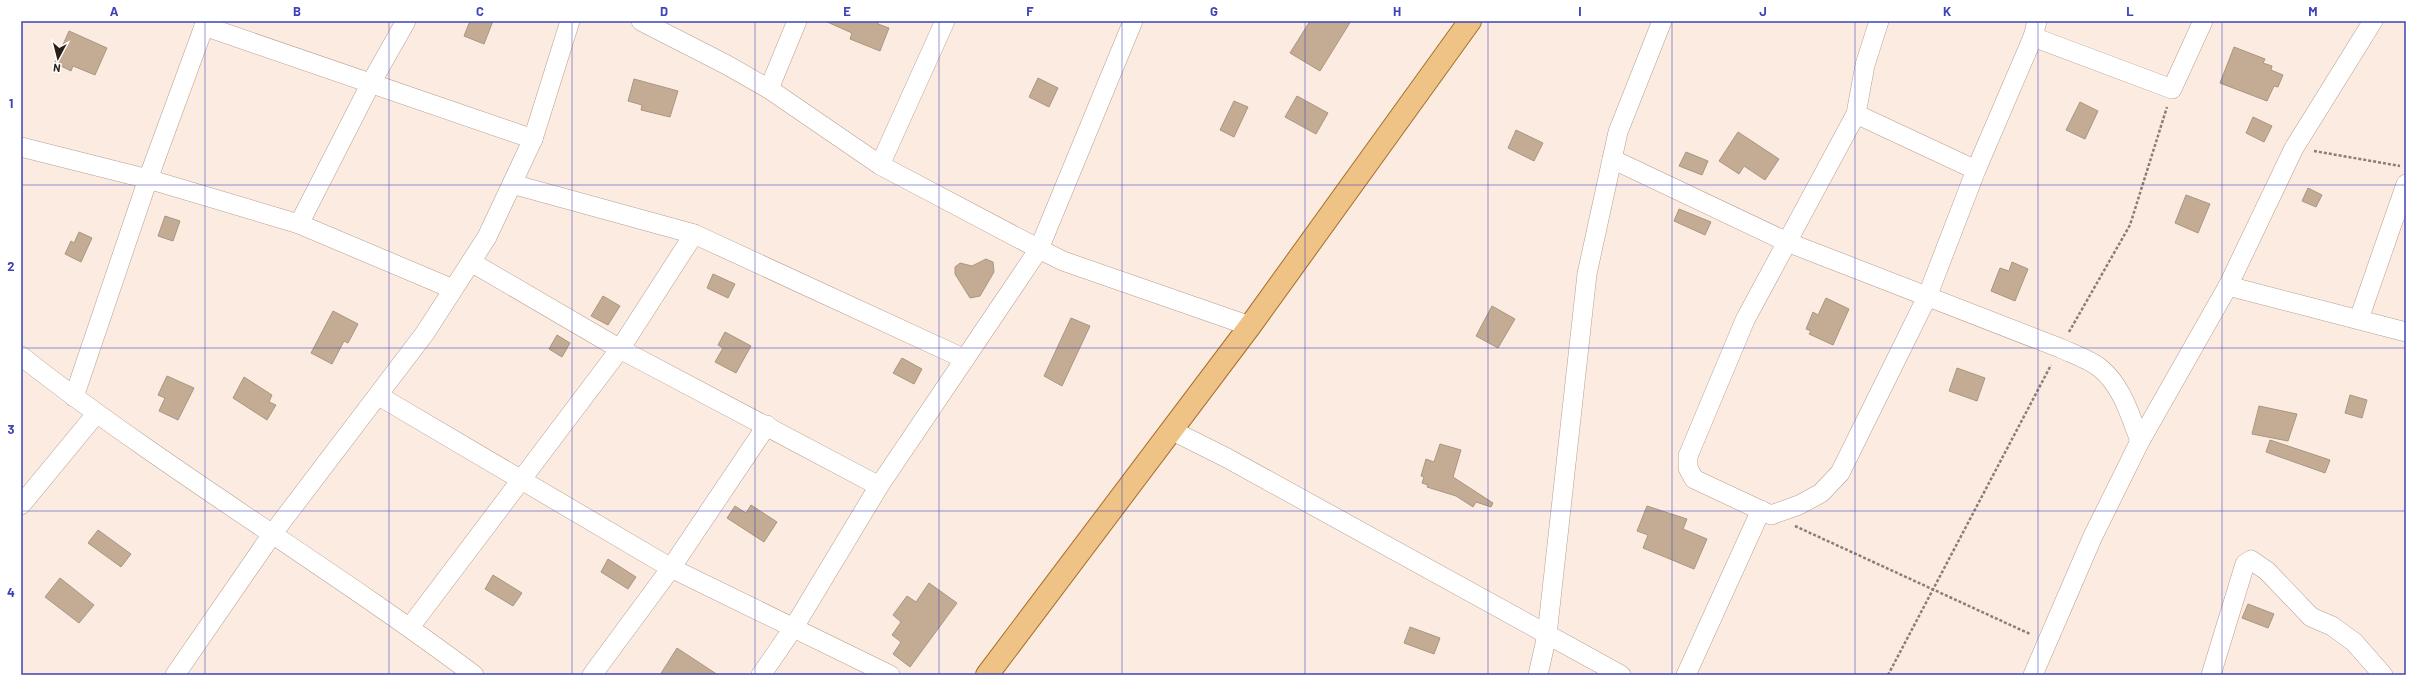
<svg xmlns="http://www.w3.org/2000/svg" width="2427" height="696" font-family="Barlow,sans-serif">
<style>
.building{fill:#c3ac93;stroke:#a99782}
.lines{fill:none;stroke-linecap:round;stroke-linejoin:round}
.minor-casing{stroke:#b89f8f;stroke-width:20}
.primary-casing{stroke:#a3702b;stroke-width:24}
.path{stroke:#8b7e76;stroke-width:2.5;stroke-dasharray:3 2;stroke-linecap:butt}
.minor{stroke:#fff;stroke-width:19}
.primary{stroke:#efc386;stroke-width:22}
.grid{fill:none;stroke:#3e43b7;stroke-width:1;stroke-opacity:0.55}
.neatline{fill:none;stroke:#3e43b7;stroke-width:1.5}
.grid-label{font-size:13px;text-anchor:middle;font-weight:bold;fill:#3e43b7}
</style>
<rect width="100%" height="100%" fill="#fbebe1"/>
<g class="building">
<path d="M470,21H493L484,44L464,36Z"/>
<path d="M825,21H878V24L889,28L880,51L850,39L852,33Z"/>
<path d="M1310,21H1351L1320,71L1290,53Z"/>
<path d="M69,31L107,48L95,75L73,66L71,71L55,63Z"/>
<path d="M2234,47L2265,59L2263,63L2272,66L2271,70L2283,75L2278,87L2274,86L2267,101L2220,83Z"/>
<path d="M1038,78L1058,88L1049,107L1029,97Z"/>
<path d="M634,79L678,91L670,117L641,110L642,105L628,101Z"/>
<path d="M1297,96L1328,113L1316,134L1285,117Z"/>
<path d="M1234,101L1248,107L1234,137L1220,130Z"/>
<path d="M2080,102L2098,111L2085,139L2066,130Z"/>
<path d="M2253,117L2272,126L2264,142L2246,133Z"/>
<path d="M1516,130L1543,143L1534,161L1508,148Z"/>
<path d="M1738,132L1779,159L1765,180L1744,166L1739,174L1719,161Z"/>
<path d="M1686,152L1708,161L1702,175L1679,166Z"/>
<path d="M2308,188L2322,195L2316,207L2302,201Z"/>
<path d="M2186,195L2210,204L2198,233L2175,223Z"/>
<path d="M1679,209L1711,222L1705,235L1674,221Z"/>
<path d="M165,216L180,221L173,241L158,236Z"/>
<path d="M79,232L92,238L81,262L65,254L71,241L74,243Z"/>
<path d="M986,259L993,262L994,272L980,296L970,298L955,274V267L960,263L972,266Z"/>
<path d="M2012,262L2028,269L2015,301L1991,291L2000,268L2009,271Z"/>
<path d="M713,274L735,284L728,298L707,288Z"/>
<path d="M603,296L620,306L608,325L591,316Z"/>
<path d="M1826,298L1849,309L1833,345L1809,334L1811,331L1806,329L1813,312L1818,315Z"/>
<path d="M1492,306L1515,319L1498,348L1476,336Z"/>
<path d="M333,311L358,324L348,343L344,341L332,364L311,353Z"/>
<path d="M1071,318L1090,326L1062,386L1044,376Z"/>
<path d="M725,332L751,346L736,373L715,362L723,348L718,345Z"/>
<path d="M557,335L570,343L562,357L549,349Z"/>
<path d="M902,358L922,369L914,384L893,373Z"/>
<path d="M1957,368L1985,378L1977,401L1949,391Z"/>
<path d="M167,376L194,388L178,420L159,411L165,398L158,395Z"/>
<path d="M244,377L272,395L269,402L276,405L267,420L233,398Z"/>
<path d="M2350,395L2367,400L2362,418L2345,413Z"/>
<path d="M2259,406L2297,414L2288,441L2252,434Z"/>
<path d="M2270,440L2330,460L2325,473L2266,452Z"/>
<path d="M1440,444L1461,450L1453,477L1493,503L1491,507L1476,502L1473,507L1456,496L1427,487L1428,485L1422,483L1424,477L1421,476L1426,459L1434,462Z"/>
<path d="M751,505L777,522L764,542L727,518L735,506L746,513Z"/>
<path d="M1647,506L1687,519L1683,529L1707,539L1694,569L1643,548L1648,535L1637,531Z"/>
<path d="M98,530L131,554L121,567L88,543Z"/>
<path d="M608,559L636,577L628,589L601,572Z"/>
<path d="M493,575L522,593L513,606L485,589Z"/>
<path d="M60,578L94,605L79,623L45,597Z"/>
<path d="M929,583L957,603L910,667L893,654L901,642L892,635L901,622L893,615L907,596L916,602Z"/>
<path d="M2248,604L2274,614L2268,628L2242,618Z"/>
<path d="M1410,627L1440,638L1434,654L1404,643Z"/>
<path d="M677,648L718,675H660Z"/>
</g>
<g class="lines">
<g class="minor-casing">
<g id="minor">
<path d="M641,21L727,65L769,89L880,165L1039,249L1063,261L1250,326"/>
<path d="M1879,21L1865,65L1856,114L1976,170"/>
<path d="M2037,21L2033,37L2172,89L2203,21"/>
<path d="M204,26L533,139"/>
<path d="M769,89L797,21"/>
<path d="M1856,114L1745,320L1688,456V468L1694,479L1771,515L1799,505L1821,493L1840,473L1927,297L1976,170L2033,37"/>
<path d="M21,147L148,179L299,224L453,289"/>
<path d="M1612,159L1787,242L2060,348C2073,354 2089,359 2100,368C2122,386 2130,415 2140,441"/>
<path d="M880,165L945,21"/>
<path d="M512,184L694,234L965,359"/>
<path d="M299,224L371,83L406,21"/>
<path d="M471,262L620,349L879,486"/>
<path d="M2228,286L2406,332"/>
<path d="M2359,319L2406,184"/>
<path d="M21,356C166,470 326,564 474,675"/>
<path d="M379,396L671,568L890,675"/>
<path d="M74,397L148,179L206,21"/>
<path d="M1171,430L1227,458L1621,675"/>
<path d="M21,505L96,414"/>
<path d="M410,627L620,349L694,234"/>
<path d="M175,675L273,533L425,333L487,237L533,139L570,21"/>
<path d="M592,675L671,568L767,425"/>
<path d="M761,675L794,627L879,486L1039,249L1133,21"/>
<path d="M1538,675L1547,635L1587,274L1618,132L1662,21"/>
<path d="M1686,675L1761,510"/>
<path d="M2033,675L2093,536L2140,441L2228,286L2294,148L2373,21"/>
<path d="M2211,675L2245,564L2251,560L2267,571L2311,617L2332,626L2354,642L2383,675"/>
</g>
</g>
<g class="primary-casing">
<path id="primary" d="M987,675L1250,326L1470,21"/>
</g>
<g class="path">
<path d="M2314,151L2400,166"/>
<path d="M2069,332L2130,225L2167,107"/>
<path d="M1795,526L2030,634"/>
<path d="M1888,675L2051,365"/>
</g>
<use href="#minor" class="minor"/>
<use href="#primary" class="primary"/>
</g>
<path class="grid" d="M205,21V675M389,21V675M572,21V675M755,21V675M939,21V675M1122,21V675M1305,21V675M1488,21V675M1672,21V675M1855,21V675M2038,21V675M2222,21V675M21,185H2406M21,348H2406M21,511H2406"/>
<rect width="2427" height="696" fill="none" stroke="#ffffff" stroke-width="44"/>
<g transform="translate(58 58) rotate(187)" stroke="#ffffff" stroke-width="3" paint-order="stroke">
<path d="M0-3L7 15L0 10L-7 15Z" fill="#291f19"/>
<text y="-6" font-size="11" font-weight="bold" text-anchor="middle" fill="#291f19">N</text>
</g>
<rect x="22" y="22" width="2383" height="652" class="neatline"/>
<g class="grid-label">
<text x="114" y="16">A</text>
<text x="297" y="16">B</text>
<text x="480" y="16">C</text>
<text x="664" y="16">D</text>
<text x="847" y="16">E</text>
<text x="1030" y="16">F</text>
<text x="1214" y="16">G</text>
<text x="1397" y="16">H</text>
<text x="1580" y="16">I</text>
<text x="1763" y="16">J</text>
<text x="1947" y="16">K</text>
<text x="2130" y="16">L</text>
<text x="2313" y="16">M</text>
<text x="11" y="108">1</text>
<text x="11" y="271">2</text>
<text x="11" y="434">3</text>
<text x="11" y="597">4</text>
</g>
</svg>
